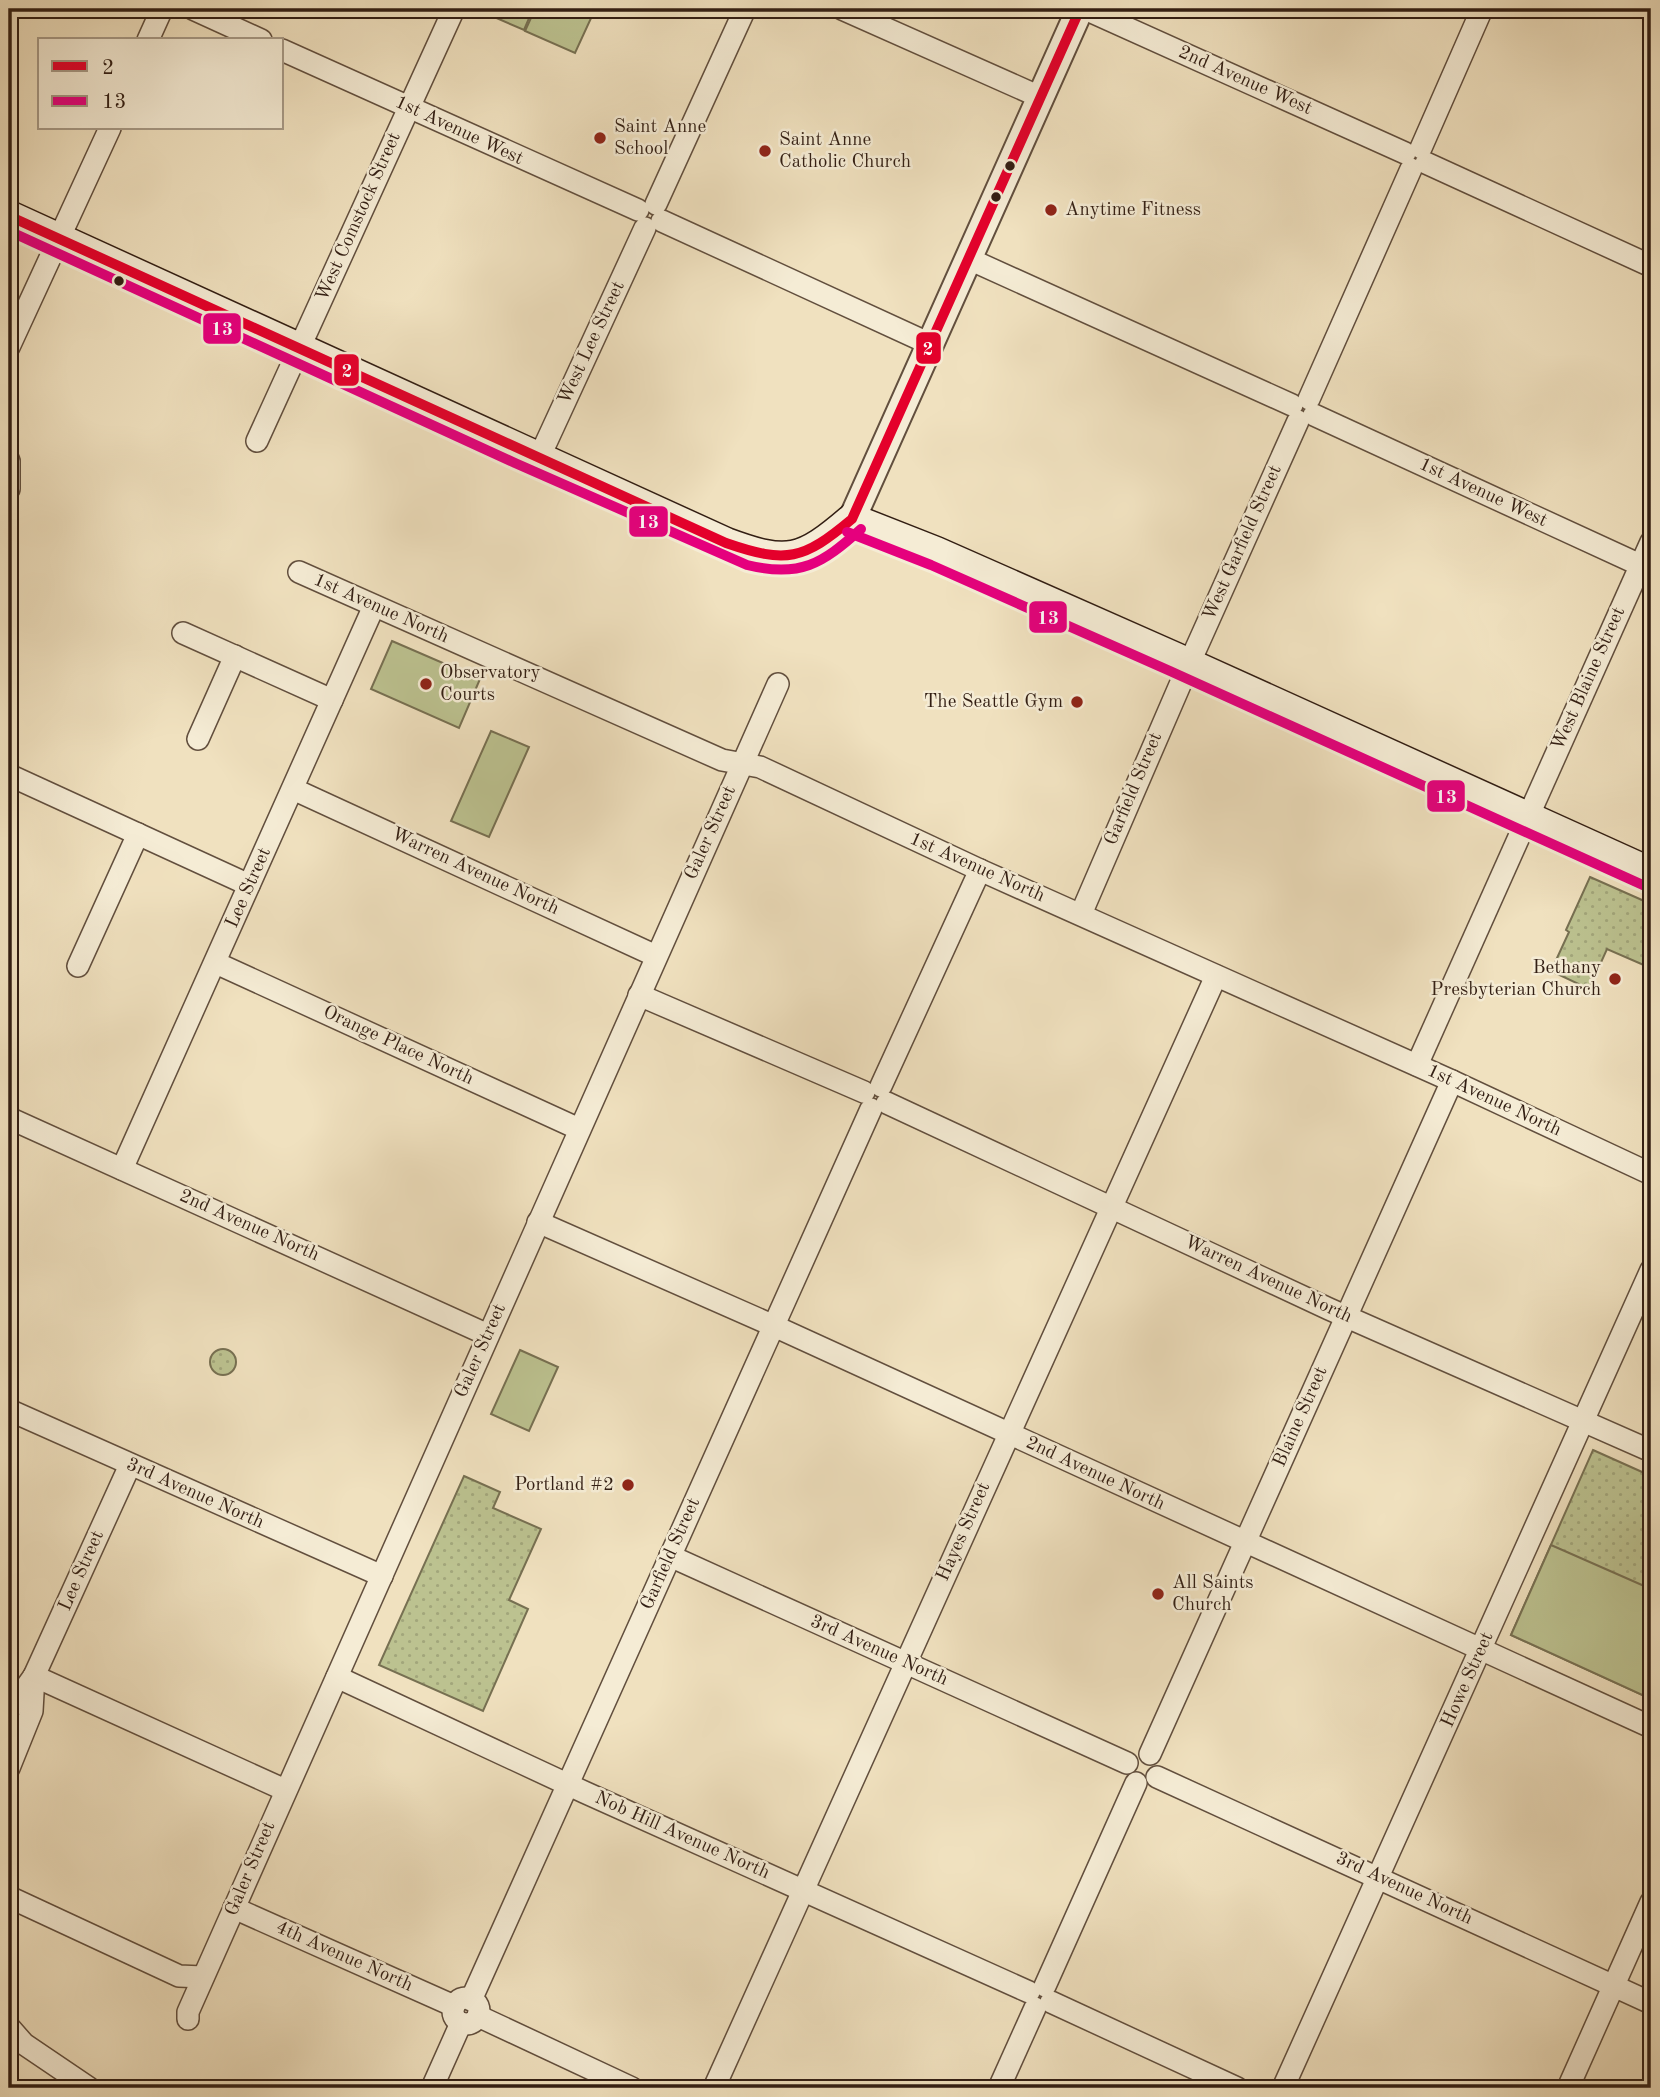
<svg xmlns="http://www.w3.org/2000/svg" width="1660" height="2097" font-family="'Old Standard TT',serif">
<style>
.grass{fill:url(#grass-dots);stroke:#777052;stroke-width:2}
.garden{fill:#bcc290;stroke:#777052;stroke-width:2}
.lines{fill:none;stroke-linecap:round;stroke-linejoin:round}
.minor-casing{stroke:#624f3e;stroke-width:24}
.tertiary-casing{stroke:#624f3e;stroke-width:30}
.secondary-casing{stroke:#321e13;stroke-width:33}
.minor{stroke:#f5ecd5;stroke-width:21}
.tertiary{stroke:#f5ecd5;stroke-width:26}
.secondary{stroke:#f5ecd5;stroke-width:30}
.bus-1-casing{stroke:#f5ecd5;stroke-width:16}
.bus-2-casing{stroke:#f5ecd5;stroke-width:16}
.bus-1{stroke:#e4002b;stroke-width:10}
.bus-2{stroke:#e5007d;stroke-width:10}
.poi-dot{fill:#8f2418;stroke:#f5ecd5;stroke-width:2.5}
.bus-dot{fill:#321e13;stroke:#f5ecd5;stroke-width:2.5}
.labels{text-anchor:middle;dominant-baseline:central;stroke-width:5;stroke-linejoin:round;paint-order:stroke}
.street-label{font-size:19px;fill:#321e13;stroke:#f5ecd5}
.poi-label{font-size:19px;fill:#321e13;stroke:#f5ecd5;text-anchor:start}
.line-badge{stroke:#f5ecd5;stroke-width:2.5}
.badge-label{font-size:19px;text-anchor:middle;font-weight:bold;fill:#fff}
</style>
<defs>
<pattern id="grass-dots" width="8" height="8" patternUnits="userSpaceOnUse" patternTransform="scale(1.75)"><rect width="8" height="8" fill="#bcc290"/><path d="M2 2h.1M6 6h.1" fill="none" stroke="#a2a67b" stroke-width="1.8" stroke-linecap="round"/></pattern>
</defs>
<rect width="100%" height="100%" fill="#f0e1bf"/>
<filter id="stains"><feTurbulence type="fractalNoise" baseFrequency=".00286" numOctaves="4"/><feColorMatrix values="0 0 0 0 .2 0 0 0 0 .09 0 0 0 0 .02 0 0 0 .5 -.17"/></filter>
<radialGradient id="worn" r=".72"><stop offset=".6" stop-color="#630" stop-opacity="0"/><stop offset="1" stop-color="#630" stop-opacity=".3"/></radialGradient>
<g class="grass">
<path d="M1590,877L1651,904V943L1648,951L1646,966L1607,949L1589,989L1551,971L1569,932L1566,930Z"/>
<circle cx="223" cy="1362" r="13"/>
<path d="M1593,1450L1651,1476V1699L1511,1635Z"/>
<path d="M464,1476L500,1492L493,1508L541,1529L509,1600L528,1609L483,1711L379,1665Z"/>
</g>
<g class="garden">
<path d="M498,9H533L524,30L494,17Z"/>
<path d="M535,9H576L592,16L575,53L525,31Z"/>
<path d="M392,641L480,679L459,728L371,689Z"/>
<path d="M491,731L529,747L489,837L451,821Z"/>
<path d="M520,1350L558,1367L529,1431L491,1414Z"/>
<path d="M1551,1545L1651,1589V1699L1511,1635Z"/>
</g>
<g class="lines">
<g class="minor-casing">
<g id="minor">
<path d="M193,9L261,40"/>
<path d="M842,9L1040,97"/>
<path d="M1085,9L1405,153"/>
<path d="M148,40L162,9"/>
<path d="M282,50L638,210"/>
<path d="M1421,148L1482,9"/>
<path d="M1426,163L1651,266"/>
<path d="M656,204L745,9"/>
<path d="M662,221L930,344"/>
<path d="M969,259L1292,405"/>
<path d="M9,347L110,128"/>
<path d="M1309,399L1411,169"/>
<path d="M1314,415L1651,570"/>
<path d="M257,441L454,9"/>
<path d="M539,458L645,228"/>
<path d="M9,461V489"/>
<path d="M299,572L722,760L760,767L980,870L1452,1081L1651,1174"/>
<path d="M183,633L332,700"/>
<path d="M198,739L235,656"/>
<path d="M9,775L249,885"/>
<path d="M293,789L656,956"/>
<path d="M1081,914L1189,664L1298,421"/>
<path d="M216,963L579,1129"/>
<path d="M78,966L138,834"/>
<path d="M639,995L864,1092"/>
<path d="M1417,1065L1651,542"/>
<path d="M881,1086L980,870"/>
<path d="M887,1103L1329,1309L1651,1451"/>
<path d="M9,1118L488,1335"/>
<path d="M122,1169L374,606"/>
<path d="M538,1222L774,1326L1651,1727"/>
<path d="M9,1410L382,1576"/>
<path d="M670,1556L1127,1763"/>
<path d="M34,1676L285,1790"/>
<path d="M337,1677L584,1792L1029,1992"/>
<path d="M9,1711L34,1676L130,1465"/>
<path d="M1150,1754L1452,1081"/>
<path d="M9,1768L32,1711L34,1676"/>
<path d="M1157,1777L1651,2003"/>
<path d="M9,1897L179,1976L203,1977"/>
<path d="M234,1908L454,2006"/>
<path d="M1045,1986L1136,1783"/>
<circle cx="466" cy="2011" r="13"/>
<path d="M471,2000L871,1109"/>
<path d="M1051,2002L1237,2088"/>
<path d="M478,2016L632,2088"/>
<path d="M188,2019V2012L778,684"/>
<path d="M9,2027L24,2044L89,2088"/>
<path d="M432,2088L461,2023"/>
<path d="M714,2088L1216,976"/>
<path d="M999,2088L1035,2008"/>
<path d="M1283,2088L1651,1270"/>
<path d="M1568,2088L1651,1902"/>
</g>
</g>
<g class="tertiary-casing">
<path id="tertiary" d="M852,519L1080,9"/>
</g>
<g class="secondary-casing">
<path id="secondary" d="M9,216L726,543C788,566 802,562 852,519L936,552L1176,658L1651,873"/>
</g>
<use href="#minor" class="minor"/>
<use href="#tertiary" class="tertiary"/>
<use href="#secondary" class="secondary"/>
<g class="bus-1-casing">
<path id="bus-1" d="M9,216L726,543C787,564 803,560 852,519L1080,9"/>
</g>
<g class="bus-2-casing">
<g id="bus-2">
<path d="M9,231L515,463L747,565C800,578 822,564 861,529"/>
<path d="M847,532L931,565L1170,671L1645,886"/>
</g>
</g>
<use href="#bus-1" class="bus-1"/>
<use href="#bus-2" class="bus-2"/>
</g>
<g class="poi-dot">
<circle cx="600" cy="138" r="7"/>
<circle cx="765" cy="151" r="7"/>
<circle cx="1051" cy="210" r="7"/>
<circle cx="426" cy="684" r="7"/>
<circle cx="1077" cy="702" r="7"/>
<circle cx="1615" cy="979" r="7"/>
<circle cx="628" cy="1485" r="7"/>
<circle cx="1158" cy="1594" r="7"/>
</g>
<g class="bus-dot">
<circle cx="1010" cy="166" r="6"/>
<circle cx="996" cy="197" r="6"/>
<circle cx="119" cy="281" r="6"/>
</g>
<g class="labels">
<g class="street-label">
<text transform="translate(1245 81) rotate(24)">2nd Avenue West</text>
<text transform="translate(459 131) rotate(25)">1st Avenue West</text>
<text transform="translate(359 217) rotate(-66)">West Comstock Street</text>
<text transform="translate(592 343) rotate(-65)">West Lee Street</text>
<text transform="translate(1483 493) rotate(25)">1st Avenue West</text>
<text transform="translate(1243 543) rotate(-66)">West Garfield Street</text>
<text transform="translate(381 609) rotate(24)">1st Avenue North</text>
<text transform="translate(1589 679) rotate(-66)">West Blaine Street</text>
<text transform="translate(1134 789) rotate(-67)">Garfield Street</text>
<text transform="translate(711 833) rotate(-66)">Galer Street</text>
<text transform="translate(977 868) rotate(24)">1st Avenue North</text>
<text transform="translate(475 872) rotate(25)">Warren Avenue North</text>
<text transform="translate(249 888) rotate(-66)">Lee Street</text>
<text transform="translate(398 1046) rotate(25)">Orange Place North</text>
<text transform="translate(1494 1101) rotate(25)">1st Avenue North</text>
<text transform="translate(249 1226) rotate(24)">2nd Avenue North</text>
<text transform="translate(1268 1280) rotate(25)">Warren Avenue North</text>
<text transform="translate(481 1351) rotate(-66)">Galer Street</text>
<text transform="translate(1301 1417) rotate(-66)">Blaine Street</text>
<text transform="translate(1095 1474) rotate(25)">2nd Avenue North</text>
<text transform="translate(195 1494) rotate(24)">3rd Avenue North</text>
<text transform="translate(964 1532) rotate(-66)">Hayes Street</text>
<text transform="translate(671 1554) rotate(-66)">Garfield Street</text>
<text transform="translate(82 1571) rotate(-66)">Lee Street</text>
<text transform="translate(879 1651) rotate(24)">3rd Avenue North</text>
<text transform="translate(1468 1680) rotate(-66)">Howe Street</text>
<text transform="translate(682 1836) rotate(24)">Nob Hill Avenue North</text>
<text transform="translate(251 1869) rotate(-67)">Galer Street</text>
<text transform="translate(1404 1889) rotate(25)">3rd Avenue North</text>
<text transform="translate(344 1957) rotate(24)">4th Avenue North</text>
</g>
<g class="poi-label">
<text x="614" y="127">Saint Anne<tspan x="614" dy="22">School</tspan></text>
<text x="779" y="140">Saint Anne<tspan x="779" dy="22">Catholic Church</tspan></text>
<text x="1065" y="210">Anytime Fitness</text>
<text x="440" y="673">Observatory<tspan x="440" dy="22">Courts</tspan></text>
<text x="1063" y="702" text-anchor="end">The Seattle Gym</text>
<text x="1601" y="968" text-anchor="end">Bethany<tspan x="1601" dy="22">Presbyterian Church</tspan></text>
<text x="614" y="1485" text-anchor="end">Portland #2</text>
<text x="1172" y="1583">All Saints<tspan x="1172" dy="22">Church</tspan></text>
</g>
</g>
<g class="line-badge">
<rect x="202" y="312" width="40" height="33" rx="7" fill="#e5007d"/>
<rect x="915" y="331" width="27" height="34" rx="7" fill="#e4002b"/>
<rect x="333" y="353" width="27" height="34" rx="7" fill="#e4002b"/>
<rect x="628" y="505" width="41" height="33" rx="7" fill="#e5007d"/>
<rect x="1028" y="600" width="40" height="34" rx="7" fill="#e5007d"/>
<rect x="1426" y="779" width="40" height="34" rx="7" fill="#e5007d"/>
</g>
<g class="badge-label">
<text x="222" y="335">13</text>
<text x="928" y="355">2</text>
<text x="347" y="377">2</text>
<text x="648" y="528">13</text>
<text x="1048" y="624">13</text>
<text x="1446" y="803">13</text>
</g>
<rect width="1660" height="2097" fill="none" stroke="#f0e1bf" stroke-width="35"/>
<rect x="10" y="10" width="1639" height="2076" fill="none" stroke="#321e13" stroke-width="3.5"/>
<rect x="18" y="18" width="1625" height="2062" fill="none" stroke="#321e13" stroke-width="2"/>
<rect x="38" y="38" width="245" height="91" fill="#f5ecd5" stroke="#a79a87" stroke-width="2"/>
<rect x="52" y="61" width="35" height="10" fill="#e4002b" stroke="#a79a87" stroke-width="2"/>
<text x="102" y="74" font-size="21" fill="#321e13">2</text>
<rect x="52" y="96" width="35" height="10" fill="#e5007d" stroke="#a79a87" stroke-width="2"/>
<text x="102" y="108" font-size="21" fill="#321e13">13</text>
<rect width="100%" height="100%" filter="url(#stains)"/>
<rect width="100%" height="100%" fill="url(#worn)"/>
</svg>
